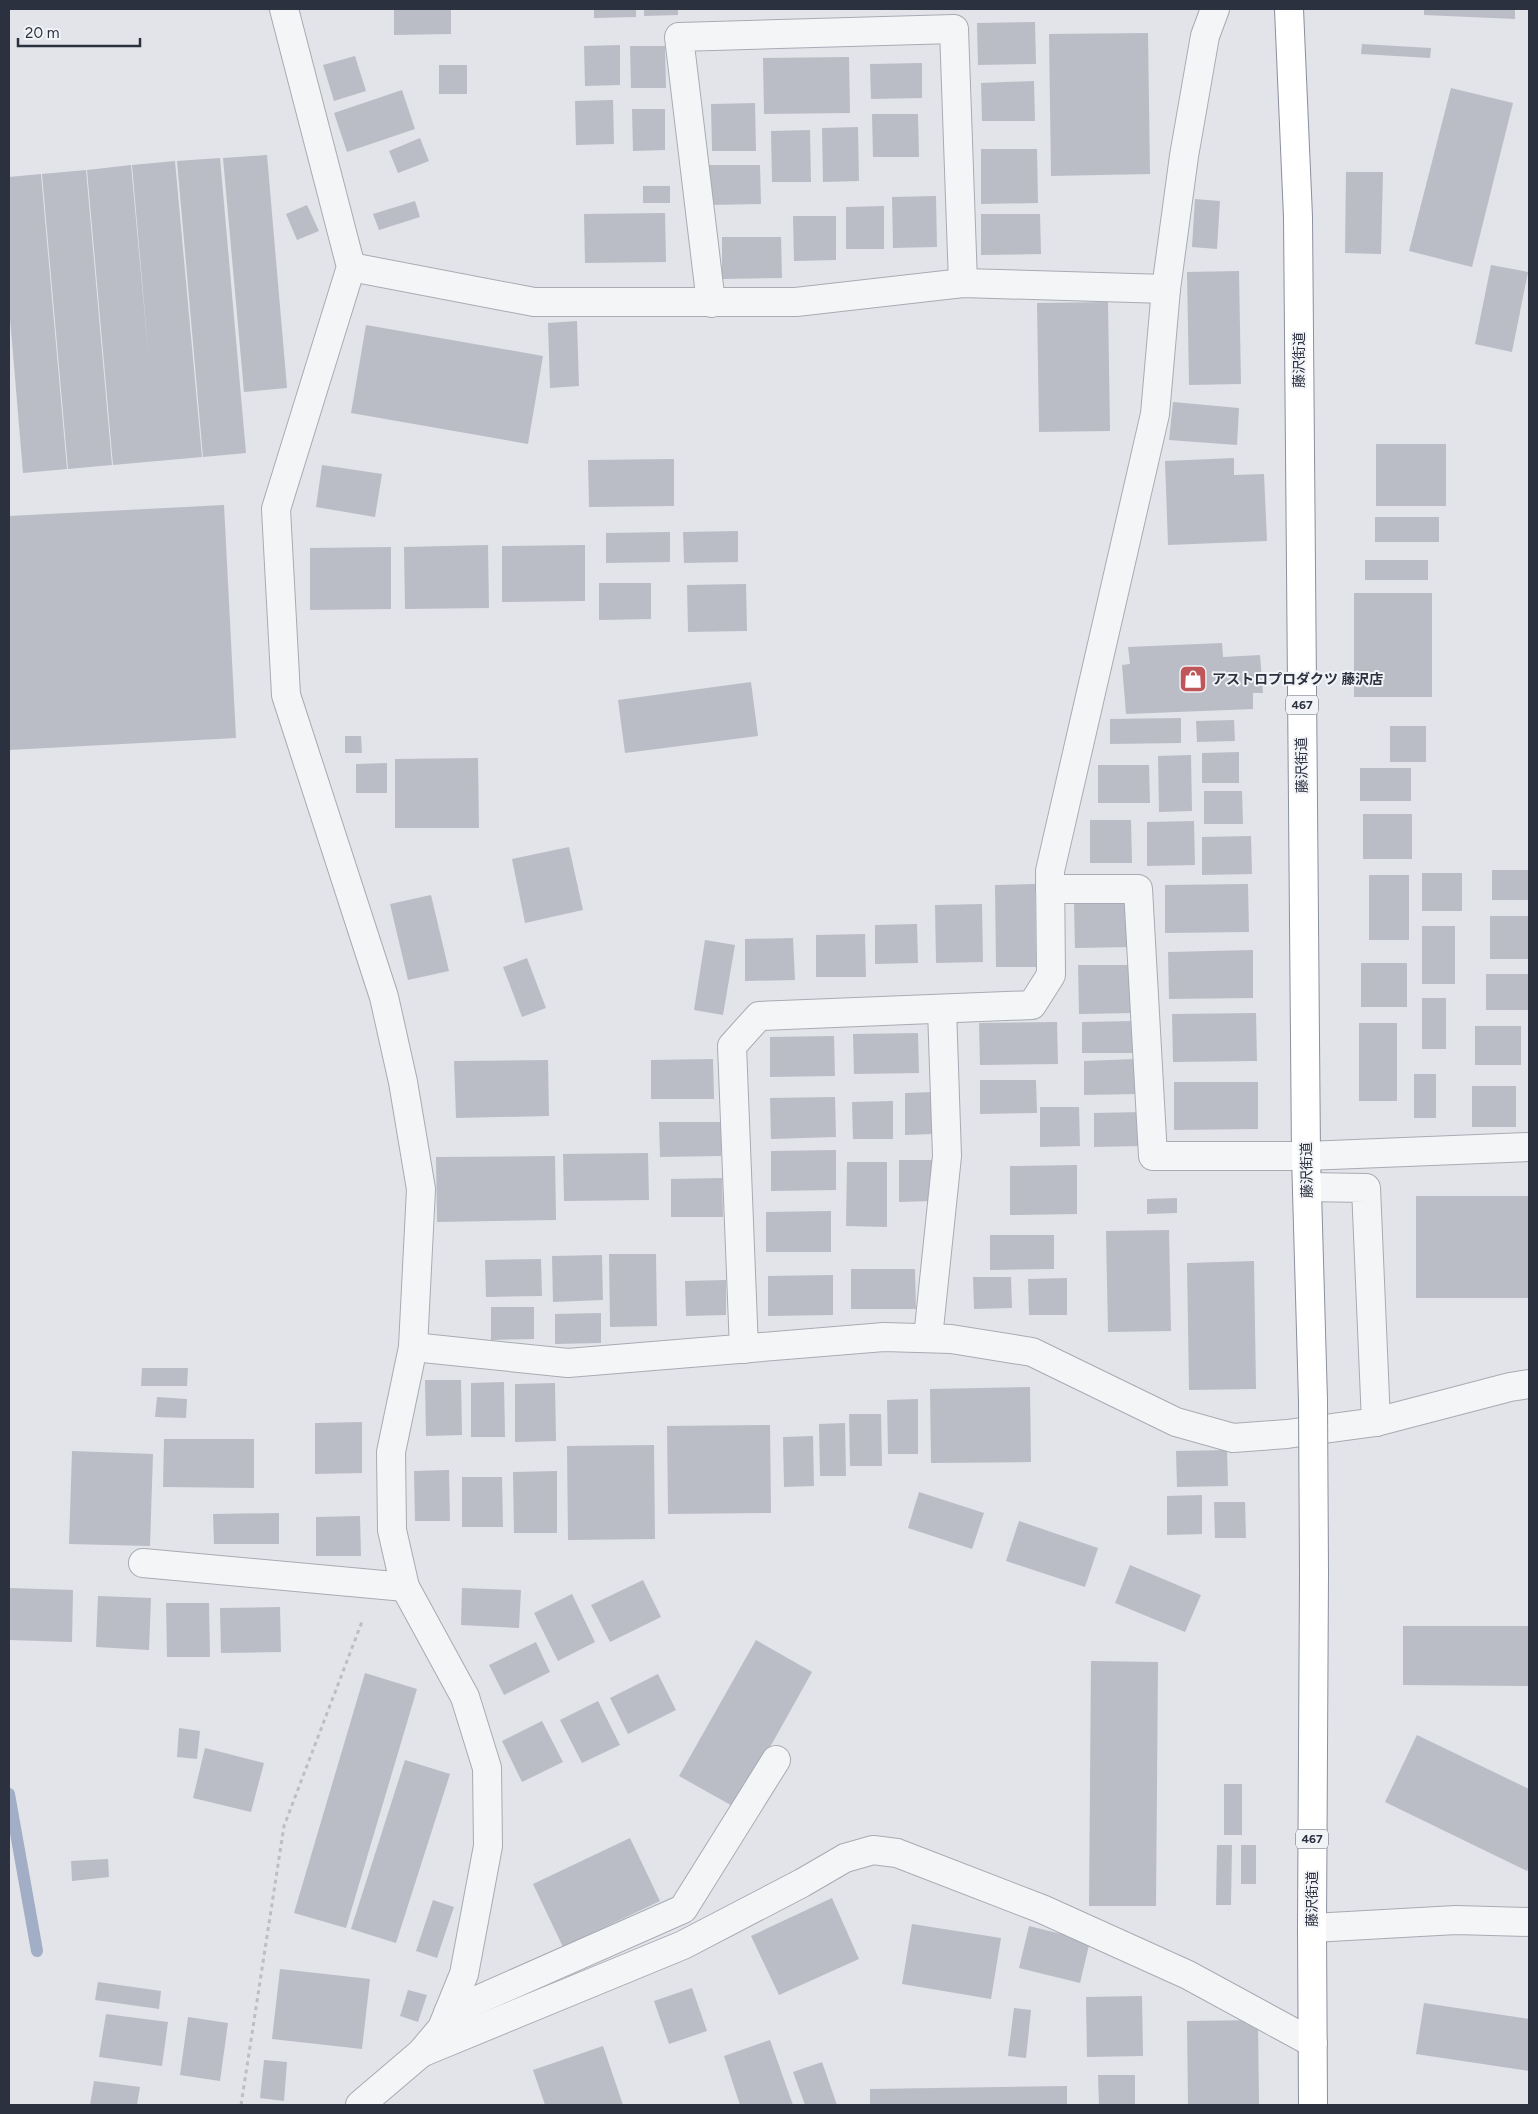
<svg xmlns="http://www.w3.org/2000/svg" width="1538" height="2114" font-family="Figtree,'Noto Sans JP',sans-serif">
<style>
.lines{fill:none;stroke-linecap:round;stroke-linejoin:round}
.stream{stroke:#a1aec5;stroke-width:12}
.building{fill:#babdc5}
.pedestrian-casing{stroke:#a8abb3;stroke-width:30}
.minor-casing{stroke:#a8abb3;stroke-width:30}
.trunk-casing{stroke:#8b909e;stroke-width:30}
.path{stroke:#bcbec3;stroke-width:3;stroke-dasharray:4 4;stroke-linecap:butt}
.pedestrian{stroke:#f4f5f7;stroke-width:28}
.minor{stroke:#f4f5f7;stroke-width:28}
.trunk{stroke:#fff;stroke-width:28}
.trunk-bridge-casing{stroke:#8b909e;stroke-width:30;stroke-linecap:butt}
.trunk-bridge{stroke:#fff;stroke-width:28}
.labels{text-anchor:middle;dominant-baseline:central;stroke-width:4;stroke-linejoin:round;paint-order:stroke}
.shield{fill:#f1f3f6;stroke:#676b76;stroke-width:1}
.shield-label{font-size:12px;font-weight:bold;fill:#2c313f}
.street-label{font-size:14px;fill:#2c313f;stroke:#f1f3f6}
.poi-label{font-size:14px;font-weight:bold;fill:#2c313f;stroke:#f1f3f6;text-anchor:start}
</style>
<rect width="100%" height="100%" fill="#e2e4e9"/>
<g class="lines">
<path class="stream" d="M9,1794L37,1951"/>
</g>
<g class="building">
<path d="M394,9H451V34L394,35Z"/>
<path d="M594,9H636V17L594,18Z"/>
<path d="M644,9H678V15L644,16Z"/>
<path d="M1424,9H1515V19L1424,15Z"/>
<path d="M1035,22L1036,64L978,65L977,23Z"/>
<path d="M1148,33L1150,174L1051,176L1049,34Z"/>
<path d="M1362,44L1431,48L1430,58L1361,54Z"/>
<path d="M620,45V85L585,86L584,46Z"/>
<path d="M630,46H665L666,88H631Z"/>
<path d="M355,56L366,91L334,101L323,65Z"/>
<path d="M849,57L850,113L764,114L763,58Z"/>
<path d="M922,63V98L871,99L870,64Z"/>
<rect x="439" y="65" width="28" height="29"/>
<path d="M1034,81L1035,121H982L981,83Z"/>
<path d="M1451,88L1513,103L1472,267L1409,251Z"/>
<path d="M402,90L415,129L347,152L334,113Z"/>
<path d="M613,100L614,144L576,145L575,101Z"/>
<path d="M755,103L756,151H712L711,104Z"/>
<path d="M632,109H665V150L633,151Z"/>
<path d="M872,114H918L919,157H873Z"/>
<path d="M858,127L859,181L823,182L822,128Z"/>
<path d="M810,130L811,182H772L771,131Z"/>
<path d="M420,138L429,161L398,173L389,151Z"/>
<path d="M981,149H1037L1038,203L981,204Z"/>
<path d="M267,155L287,388L244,392L223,158Z"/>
<path d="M220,158L246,453L203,457L177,161Z"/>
<path d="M175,161L202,457L113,465L87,170L131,165L149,361L132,165Z"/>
<path d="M709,165H760L761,204L709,205Z"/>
<path d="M86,170L112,465L68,469L42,174Z"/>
<path d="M1346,172H1383L1381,254L1345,253Z"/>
<path d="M41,174L67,469L23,473L9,306V177Z"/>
<rect x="643" y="186" width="27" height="17"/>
<path d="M936,196L937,247L893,248L892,197Z"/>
<path d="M1195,199L1220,201L1217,249L1192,247Z"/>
<path d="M415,201L420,217L379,230L373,214Z"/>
<path d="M307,205L319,231L297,240L286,214Z"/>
<path d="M884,206V249H846V207Z"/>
<path d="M665,213L666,262L585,263L584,214Z"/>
<path d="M981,214H1040L1041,254L981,255Z"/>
<path d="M793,216H836V260L794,261Z"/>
<path d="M722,237H781L782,278L722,279Z"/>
<path d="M1491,265L1528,272L1512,352L1475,344Z"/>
<path d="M1239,271L1241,384L1189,385L1187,272Z"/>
<path d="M1108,302L1110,431L1039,432L1037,303Z"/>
<path d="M577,321L579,386L550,388L548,323Z"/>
<path d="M366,325L543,356L528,444L351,413Z"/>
<path d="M1173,402L1239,408L1237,445L1169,440Z"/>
<rect x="1376" y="444" width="70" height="62"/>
<path d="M1234,458V475L1264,474L1267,541L1168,545L1165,461Z"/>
<path d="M674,459V506L589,507L588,460Z"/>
<path d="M322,465L382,474L375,517L316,507Z"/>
<path d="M224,505L236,738L9,750V516Z"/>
<rect x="1375" y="517" width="64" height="25"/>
<path d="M738,531V562L684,563L683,532Z"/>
<path d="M670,532V562L606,563V533Z"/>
<path d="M488,545L489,608L405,609L404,547Z"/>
<path d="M585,545V601L502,602V546Z"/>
<path d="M391,547V609L310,610V548Z"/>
<rect x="1365" y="560" width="63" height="20"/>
<path d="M599,583H651V619L599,620Z"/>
<path d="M746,584L747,631L688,632L687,585Z"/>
<rect x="1354" y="593" width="78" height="104"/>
<path d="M1222,643L1223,657L1260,655L1263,693H1253V709L1126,714L1122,665L1130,664L1128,647Z"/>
<path d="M751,682L758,736L625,753L618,700Z"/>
<path d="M1181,718V743L1110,744V719Z"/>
<path d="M1234,720L1235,741L1197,742L1196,721Z"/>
<rect x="1390" y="726" width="36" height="36"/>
<path d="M345,736H361L362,753H345Z"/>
<path d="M1239,752V783H1202V753Z"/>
<path d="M1191,755L1192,811L1159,812L1158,756Z"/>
<path d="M478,758L479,828H395V759Z"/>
<path d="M387,763V793H356V764Z"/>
<path d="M1098,765H1149L1150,803H1098Z"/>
<rect x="1360" y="768" width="51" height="33"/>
<path d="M1204,791H1242L1243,824H1204Z"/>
<rect x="1363" y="814" width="49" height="45"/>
<path d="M1090,820H1131L1132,863H1090Z"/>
<path d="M1194,821L1195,865L1147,866V822Z"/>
<path d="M1251,836L1252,874L1202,875V837Z"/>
<path d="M569,847L583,910L525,923L512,859Z"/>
<rect x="1492" y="870" width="37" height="30"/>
<rect x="1422" y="873" width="40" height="38"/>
<rect x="1369" y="875" width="40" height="65"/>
<path d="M1035,884L1036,967H996L995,885Z"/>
<path d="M1248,884L1249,932L1165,933V885Z"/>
<path d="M431,895L449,971L408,980L390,904Z"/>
<path d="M982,904L983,962L936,963L935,905Z"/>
<path d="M1074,904H1131L1132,947L1075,948Z"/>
<rect x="1490" y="916" width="39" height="43"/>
<path d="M917,924L918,963L875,964V925Z"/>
<rect x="1422" y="926" width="33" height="58"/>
<path d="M865,934L866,977H816V935Z"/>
<path d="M793,938L795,980L745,981V939Z"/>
<path d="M705,940L735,945L723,1015L694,1010Z"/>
<path d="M1253,950V998L1169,999L1168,952Z"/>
<path d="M527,958L546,1008L522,1017L503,967Z"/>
<rect x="1361" y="963" width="46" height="44"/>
<path d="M1078,965H1134L1135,1013L1079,1014Z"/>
<rect x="1486" y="974" width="43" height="36"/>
<rect x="1422" y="998" width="24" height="51"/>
<path d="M1256,1013L1257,1061L1173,1062L1172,1014Z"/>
<path d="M1133,1021L1134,1053H1082V1022Z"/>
<path d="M1057,1022L1058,1064L980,1065L979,1023Z"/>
<rect x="1359" y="1023" width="38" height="78"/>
<rect x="1475" y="1026" width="46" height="39"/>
<path d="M918,1033L919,1073L854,1074L853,1034Z"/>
<path d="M834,1036L835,1076L770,1077V1037Z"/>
<path d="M713,1059L714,1099H651V1060Z"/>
<path d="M1136,1059V1094L1084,1095V1061Z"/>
<path d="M548,1060L549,1116L456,1118L454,1061Z"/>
<rect x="1414" y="1074" width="22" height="44"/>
<path d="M980,1080H1036L1037,1113L980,1114Z"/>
<path d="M1174,1082H1258V1129L1174,1130Z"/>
<rect x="1472" y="1086" width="44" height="41"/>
<path d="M934,1092V1134L905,1135V1093Z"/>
<path d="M835,1097L836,1137L771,1139L770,1098Z"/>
<path d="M893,1101V1139H853L852,1102Z"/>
<path d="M1040,1107H1079L1080,1146L1040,1147Z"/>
<path d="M1141,1112V1146L1094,1147V1113Z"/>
<path d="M659,1122H721V1156L660,1157Z"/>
<path d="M836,1150V1190L771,1191V1151Z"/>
<path d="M648,1153L649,1200L564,1201L563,1154Z"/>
<path d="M555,1156L556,1220L437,1222L436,1157Z"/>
<path d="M899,1160H932V1201L899,1202Z"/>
<path d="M847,1162H887V1227L846,1226Z"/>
<path d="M1077,1165V1214L1010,1215V1166Z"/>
<path d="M722,1178L723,1217H671V1179Z"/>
<rect x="1416" y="1196" width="113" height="102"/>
<path d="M1177,1198V1213L1147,1214V1199Z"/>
<path d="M831,1211V1252H766V1212Z"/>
<path d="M1169,1230L1171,1331L1108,1332L1106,1231Z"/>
<path d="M990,1235H1054V1269L990,1270Z"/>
<path d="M609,1254H656L657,1326L610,1327Z"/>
<path d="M602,1255L603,1300L553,1302L552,1256Z"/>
<path d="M541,1259L542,1296L486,1297L485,1260Z"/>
<path d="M1254,1261L1256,1389L1189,1390L1187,1263Z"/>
<path d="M851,1269H915L916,1309H851Z"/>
<path d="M833,1275V1315L768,1316V1276Z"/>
<path d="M973,1277H1011L1012,1308L974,1309Z"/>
<path d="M1067,1278V1315H1029L1028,1279Z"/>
<path d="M726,1280V1315L686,1316L685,1281Z"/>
<path d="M491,1307H534V1339L491,1340Z"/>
<path d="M601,1313V1343L555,1344V1314Z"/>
<path d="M142,1368H188L187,1386H141Z"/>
<path d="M425,1380H461L462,1435L426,1436Z"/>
<path d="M504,1382L505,1437H471V1383Z"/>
<path d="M555,1383L556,1441L515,1442V1384Z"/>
<path d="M1030,1387L1031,1462L931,1463L930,1389Z"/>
<path d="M157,1397L187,1399L186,1418L155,1417Z"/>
<path d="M918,1399V1454H888L887,1400Z"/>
<path d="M849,1414H881L882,1466H850Z"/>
<path d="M362,1422V1473L315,1474V1423Z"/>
<path d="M845,1423L846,1476H820L819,1424Z"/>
<path d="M770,1425L771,1513L668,1514L667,1426Z"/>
<path d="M813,1436L814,1486L784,1487L783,1437Z"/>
<path d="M164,1439H254V1488L163,1487Z"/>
<path d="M654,1445L655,1539L568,1540L567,1446Z"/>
<path d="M1227,1450L1228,1486L1177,1487L1176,1451Z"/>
<path d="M72,1451L153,1454L150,1546L69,1544Z"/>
<path d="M449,1470L450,1521H415L414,1471Z"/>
<path d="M557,1471V1533H514L513,1472Z"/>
<path d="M462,1477H502L503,1527H462Z"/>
<path d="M919,1492L984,1513L972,1549L908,1528Z"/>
<path d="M1202,1495V1534L1167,1535V1496Z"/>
<path d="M1214,1502H1245L1246,1538H1215Z"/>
<path d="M279,1513V1544H214L213,1514Z"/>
<path d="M360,1516L361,1556H316V1517Z"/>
<path d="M1019,1521L1098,1548L1085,1587L1006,1561Z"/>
<path d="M1130,1565L1201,1595L1185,1632L1115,1603Z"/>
<path d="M643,1580L661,1617L610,1642L591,1605Z"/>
<path d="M9,1588L73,1590L72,1642L9,1640Z"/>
<path d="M462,1588L521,1590L519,1628L461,1625Z"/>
<path d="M572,1594L595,1642L558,1661L534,1613Z"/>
<path d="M98,1596L151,1598L149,1650L96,1647Z"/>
<path d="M166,1603H209L210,1657H167Z"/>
<path d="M280,1607L281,1652L221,1653L220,1608Z"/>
<path d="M1403,1626H1529V1686L1403,1685Z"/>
<path d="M756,1640L812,1672L736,1808L679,1776Z"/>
<path d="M536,1642L550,1672L504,1695L489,1665Z"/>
<path d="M1091,1661L1158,1662L1156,1906H1089Z"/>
<path d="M365,1673L417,1689L346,1928L294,1913Z"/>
<path d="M658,1674L676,1710L628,1734L610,1698Z"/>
<path d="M598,1701L620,1745L582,1763L560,1720Z"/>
<path d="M542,1721L563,1762L522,1782L502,1741Z"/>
<path d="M179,1728L200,1731L197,1759L177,1757Z"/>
<path d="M1417,1735L1529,1789V1867L1527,1871L1385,1802Z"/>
<path d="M205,1748L264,1763L251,1812L193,1798Z"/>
<path d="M405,1760L450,1774L396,1943L351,1929Z"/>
<rect x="1224" y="1784" width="18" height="51"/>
<path d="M630,1838L660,1901L563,1947L533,1884Z"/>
<path d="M1217,1845H1232L1231,1905H1216Z"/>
<rect x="1241" y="1845" width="15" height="39"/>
<path d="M108,1859L109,1877L72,1881L71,1861Z"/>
<path d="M832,1898L859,1959L779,1995L751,1936Z"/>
<path d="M433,1900L454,1907L437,1958L416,1951Z"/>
<path d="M912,1924L1001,1938L991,1999L902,1984Z"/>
<path d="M1029,1926L1090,1941L1080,1983L1019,1968Z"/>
<path d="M280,1969L370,1979L362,2049L272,2039Z"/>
<path d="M98,1982L161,1991L159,2009L95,2000Z"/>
<path d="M692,1988L707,2031L669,2044L654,2001Z"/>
<path d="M408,1990L427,1995L418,2022L400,2016Z"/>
<path d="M1142,1996L1143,2056L1087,2057L1086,1997Z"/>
<path d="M1424,2003L1529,2019V2071L1416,2054Z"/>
<path d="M1014,2008L1031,2010L1026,2058L1008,2056Z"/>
<path d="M106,2014L168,2022L162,2066L99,2057Z"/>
<path d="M188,2017L228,2023L220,2081L180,2075Z"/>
<path d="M1258,2020L1259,2105H1188L1187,2021Z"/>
<path d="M770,2040L793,2105H740L724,2056Z"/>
<path d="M603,2046L623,2105H545L533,2070Z"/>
<path d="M264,2060L287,2062L284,2101L260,2098Z"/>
<path d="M822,2062L837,2105H805L793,2072Z"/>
<path d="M1098,2075H1135V2105H1099Z"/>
<path d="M94,2081L140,2087L137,2105H90Z"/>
<path d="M1067,2086V2105H870V2089Z"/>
</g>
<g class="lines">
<g class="pedestrian-casing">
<g id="pedestrian">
<path d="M1307,1187L1366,1188L1376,1422"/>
<path d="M421,2053L683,1945L802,1883L845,1858L873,1850L897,1853L1042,1909L1188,1975L1313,2043"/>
</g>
</g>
<g class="minor-casing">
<g id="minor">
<path d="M284,9L351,267L276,509L286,695L384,997L403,1082L421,1189L413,1347L391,1452L392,1530L405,1587L465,1697L487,1768L488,1846L464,1974L442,2028L421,2053L360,2105"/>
<path d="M351,267L534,302H796L963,283L1166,289"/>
<path d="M711,303L679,37L954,29L963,283"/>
<path d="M1050,889H1138L1153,1156H1306L1529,1147"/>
<path d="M928,1338L947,1156L942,1009"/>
<path d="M413,1347L568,1363L884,1337L951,1339L1032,1352L1176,1422L1233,1438L1287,1434L1376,1422L1510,1387L1529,1384"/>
<path d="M744,1349L732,1046L759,1016L1032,1005L1051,975L1050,871L1155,414L1166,289L1184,156L1205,36L1215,9"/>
<path d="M143,1563L405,1587"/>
<path d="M1312,1928L1456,1920L1529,1922"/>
<path d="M448,2013L683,1909L776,1760"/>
</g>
</g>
<g class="trunk-casing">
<g id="trunk">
<path d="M1289,9L1298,217L1306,1156L1313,1401"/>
<path d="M1313,2105L1312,1928L1314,1573"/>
</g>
</g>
<path class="path" d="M241,2105L284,1826L363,1619"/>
<use href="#pedestrian" class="pedestrian"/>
<use href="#minor" class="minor"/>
<use href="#trunk" class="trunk"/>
<g class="trunk-bridge-casing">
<path id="trunk-bridge" d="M1313,1401L1314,1573"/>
</g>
<use href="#trunk-bridge" class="trunk-bridge"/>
</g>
<defs>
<g id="shop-square" transform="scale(1.4375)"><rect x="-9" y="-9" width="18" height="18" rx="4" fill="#bf5659" stroke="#f1f3f6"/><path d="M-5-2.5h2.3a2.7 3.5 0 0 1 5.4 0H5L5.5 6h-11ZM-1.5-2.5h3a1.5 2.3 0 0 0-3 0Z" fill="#fff"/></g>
</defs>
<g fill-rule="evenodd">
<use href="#shop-square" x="1193" y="679"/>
</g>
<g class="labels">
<g class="shield">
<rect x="1286" y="695.5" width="32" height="19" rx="4"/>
<rect x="1296" y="1829.5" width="32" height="19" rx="4"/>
</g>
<g class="shield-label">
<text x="1302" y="705">467</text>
<text x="1312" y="1839">467</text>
</g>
<g class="street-label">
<text transform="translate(1299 360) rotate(-90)">藤沢街道</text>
<text transform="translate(1302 765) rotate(-91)">藤沢街道</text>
<text transform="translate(1307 1170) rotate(-91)">藤沢街道</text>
<text transform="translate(1312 1899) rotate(-90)">藤沢街道</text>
</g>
<g class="poi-label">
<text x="1212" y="679">アストロプロダクツ 藤沢店</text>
</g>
</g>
<rect width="1538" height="2114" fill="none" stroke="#2c313f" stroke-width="20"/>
<path d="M18 38v8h122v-8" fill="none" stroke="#2c313f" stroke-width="2.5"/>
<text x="25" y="38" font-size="15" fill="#2c313f" stroke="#f1f3f6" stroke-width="4" paint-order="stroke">20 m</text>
</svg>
